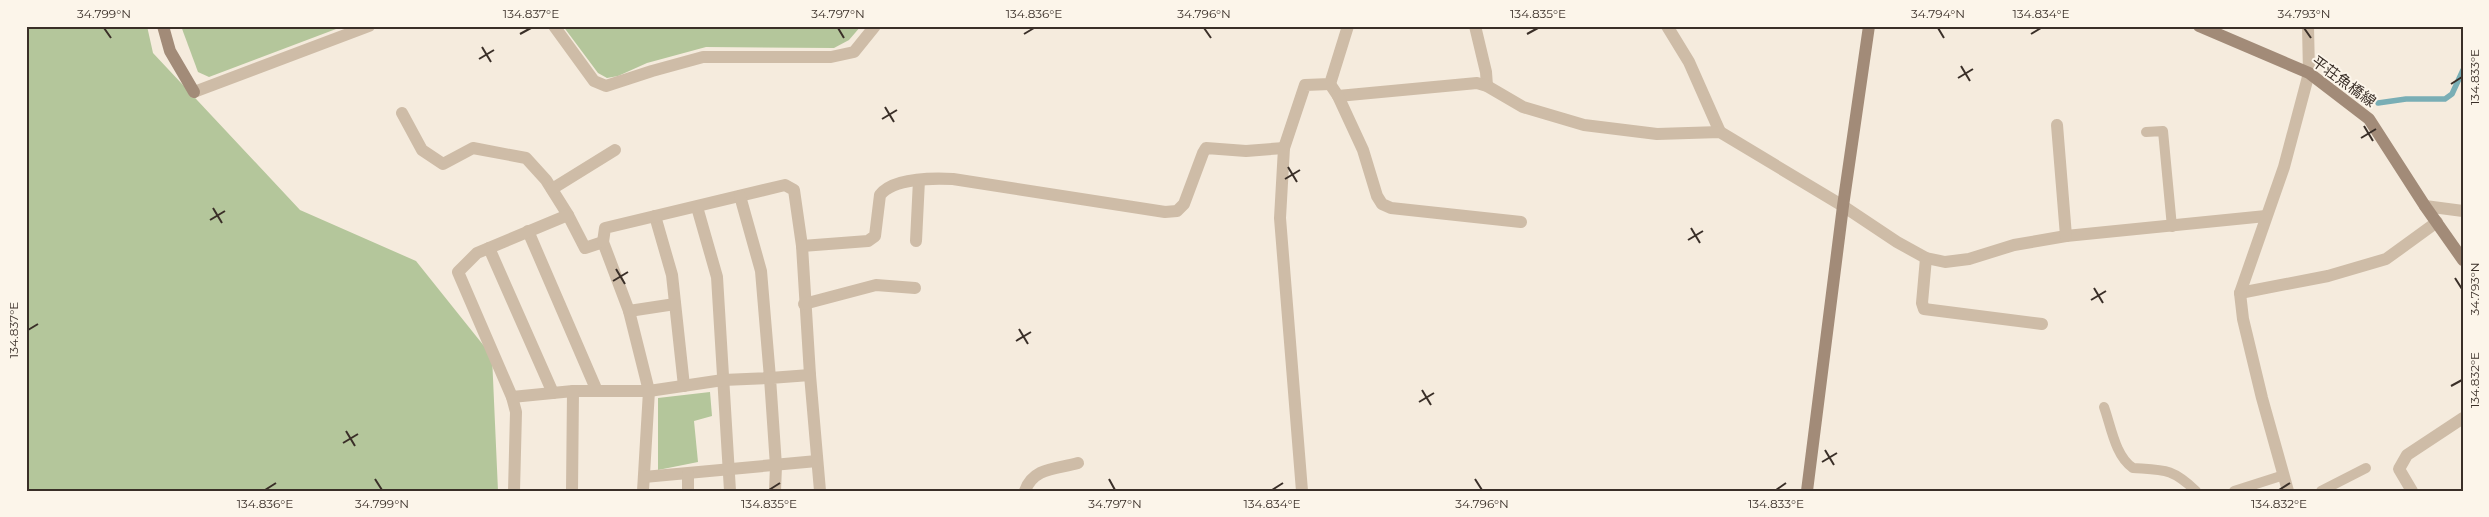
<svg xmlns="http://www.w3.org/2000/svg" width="2489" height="517" font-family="Montserrat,'Noto Sans JP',sans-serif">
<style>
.green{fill:#b4c69b}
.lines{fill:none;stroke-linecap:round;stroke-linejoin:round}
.stream{stroke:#79aeb5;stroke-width:5.5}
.lane{stroke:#cebca7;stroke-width:10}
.street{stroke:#cebca7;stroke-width:12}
.secondary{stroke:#a28b78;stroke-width:12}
.ticks{fill:none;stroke:#3a2f28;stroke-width:2}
.labels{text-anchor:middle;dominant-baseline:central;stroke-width:4;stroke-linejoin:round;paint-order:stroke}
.street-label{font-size:15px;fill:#3a2f28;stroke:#fcf5ea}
.neatline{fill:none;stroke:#3a2f28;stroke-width:2}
.ticks-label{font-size:12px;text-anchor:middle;fill:#3a2f28}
</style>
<rect width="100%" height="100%" fill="#f5ebdd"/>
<g class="green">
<path d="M26,26H147L153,53L300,210L416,261L492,356L498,491H26Z"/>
<path d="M181,26H344L209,77L198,72Z"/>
<path d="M563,26H861L849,40L834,48L706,47L647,63L618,76L607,78L598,73Z"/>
<path d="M710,392L712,416L694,421L698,462L658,470V398Z"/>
</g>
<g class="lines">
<path class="stream" d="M2378,103L2406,99H2445L2452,94L2463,70"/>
<g class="lane">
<path d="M2146,132L2163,131L2172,227"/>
<path d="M2104,407C2111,426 2115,456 2133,468C2164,470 2172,468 2196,491"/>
<path d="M2234,491L2284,475"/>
<path d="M2321,491L2366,468"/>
</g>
<g class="street">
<path d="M554,26L594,81L606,86L652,71L703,57H831L854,52L875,26"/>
<path d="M1475,26L1486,72L1487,86"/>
<path d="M1667,26L1689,62L1720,132"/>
<path d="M1330,84L1338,96L1477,83L1487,86L1523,107L1584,125L1657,134L1720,132L1843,206L1897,242L1926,258L1945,262L1969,259L2014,245L2066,236L2266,216"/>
<path d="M194,92L369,26"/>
<path d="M1338,96L1363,150L1377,196L1382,204L1391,208L1521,222"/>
<path d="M402,113L422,150L443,164L473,148L526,158L546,180L568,215L585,248L603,242L629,311L649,391L643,491"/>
<path d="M2057,125L2066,236"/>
<path d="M552,189L615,150"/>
<path d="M2425,206L2463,211"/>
<path d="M697,207L717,277L730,491"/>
<path d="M655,216L672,275L684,386"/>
<path d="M528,231L597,391"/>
<path d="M916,241L919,180"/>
<path d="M603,242L605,228L785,185L794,190L802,246L810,375"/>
<path d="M802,246L868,241L875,236L880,195C893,178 933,178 953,179L1165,212L1177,211L1184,204L1203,153L1206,148L1246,151L1284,148"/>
<path d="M489,248L553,393"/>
<path d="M1926,258L1922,303L1924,309L2042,324"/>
<path d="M2240,293L2328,276L2386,259L2437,222"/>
<path d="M804,304L876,285L915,288"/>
<path d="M629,311L675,304"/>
<path d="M512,397L573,391H649L723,380L770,378L761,271L740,196"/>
<path d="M644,477L817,461"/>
<path d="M514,491L516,412L512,397L458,272L477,253L568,215"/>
<path d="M572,491L573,391"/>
<path d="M688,491V474"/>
<path d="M775,491L776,466L770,378L810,375L820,491"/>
<path d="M1025,491C1033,467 1058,469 1078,463"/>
<path d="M1302,491L1280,218L1284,148L1305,85L1330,84L1348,26"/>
<path d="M2288,491L2262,398L2243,319L2240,293L2284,167L2309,73L2308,26"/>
<path d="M2412,491L2399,469L2407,455L2463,418"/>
</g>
<g class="secondary">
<path d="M163,26L170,51L194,92"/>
<path d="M2199,26L2309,73L2369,119L2425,206L2463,260"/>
<path d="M1807,491L1843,206L1869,26"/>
</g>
</g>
<path class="ticks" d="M104,28L111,38M838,28L844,38M1204,28L1211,38M1938,28L1944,38M2304,28L2311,38M520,34L531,28M1024,34L1034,28M1527,34L1538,28M2031,34L2041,28M482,47L491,62M479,59L494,50M1961,66L1970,81M1958,78L1973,69M2451,84L2462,77M885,107L894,122M882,119L897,110M2364,126L2373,141M2361,138L2376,129M1288,167L1297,182M1285,179L1300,170M213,208L222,223M210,220L225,211M1691,228L1700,243M1688,240L1703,231M616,269L625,284M2455,278L2462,289M613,281L628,272M2094,288L2103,303M2091,300L2106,291M1019,329L1028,344M28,330L38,324M1016,341L1031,332M2451,386L2462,380M1422,390L1431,405M1419,402L1434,393M346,431L355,446M343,443L358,434M1825,450L1834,465M1822,462L1837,453M375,479L382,490M1109,479L1115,490M1475,479L1482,490M265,490L276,483M769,490L780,483M1272,490L1283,483M1776,490L1786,483M2279,490L2290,483"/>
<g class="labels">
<g class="street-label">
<text transform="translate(2344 81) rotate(36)">平荘魚橋線</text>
</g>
</g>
<rect width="2489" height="517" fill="none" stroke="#fcf5ea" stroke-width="55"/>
<rect x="28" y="28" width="2434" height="462" class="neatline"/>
<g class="ticks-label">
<text x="104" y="18">34.799°N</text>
<text x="531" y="18">134.837°E</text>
<text x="838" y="18">34.797°N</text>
<text x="1034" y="18">134.836°E</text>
<text x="1204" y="18">34.796°N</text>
<text x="1538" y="18">134.835°E</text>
<text x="1938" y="18">34.794°N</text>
<text x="2041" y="18">134.834°E</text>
<text x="2304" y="18">34.793°N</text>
<text transform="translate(2475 77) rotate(-90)" y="4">134.833°E</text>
<text transform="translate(2475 289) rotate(-90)" y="4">34.793°N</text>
<text transform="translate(14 330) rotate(-90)" y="4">134.837°E</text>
<text transform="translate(2475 380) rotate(-90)" y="4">134.832°E</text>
<text x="265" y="508">134.836°E</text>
<text x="382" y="508">34.799°N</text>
<text x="769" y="508">134.835°E</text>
<text x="1115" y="508">34.797°N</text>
<text x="1272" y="508">134.834°E</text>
<text x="1482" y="508">34.796°N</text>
<text x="1776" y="508">134.833°E</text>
<text x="2279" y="508">134.832°E</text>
</g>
</svg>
